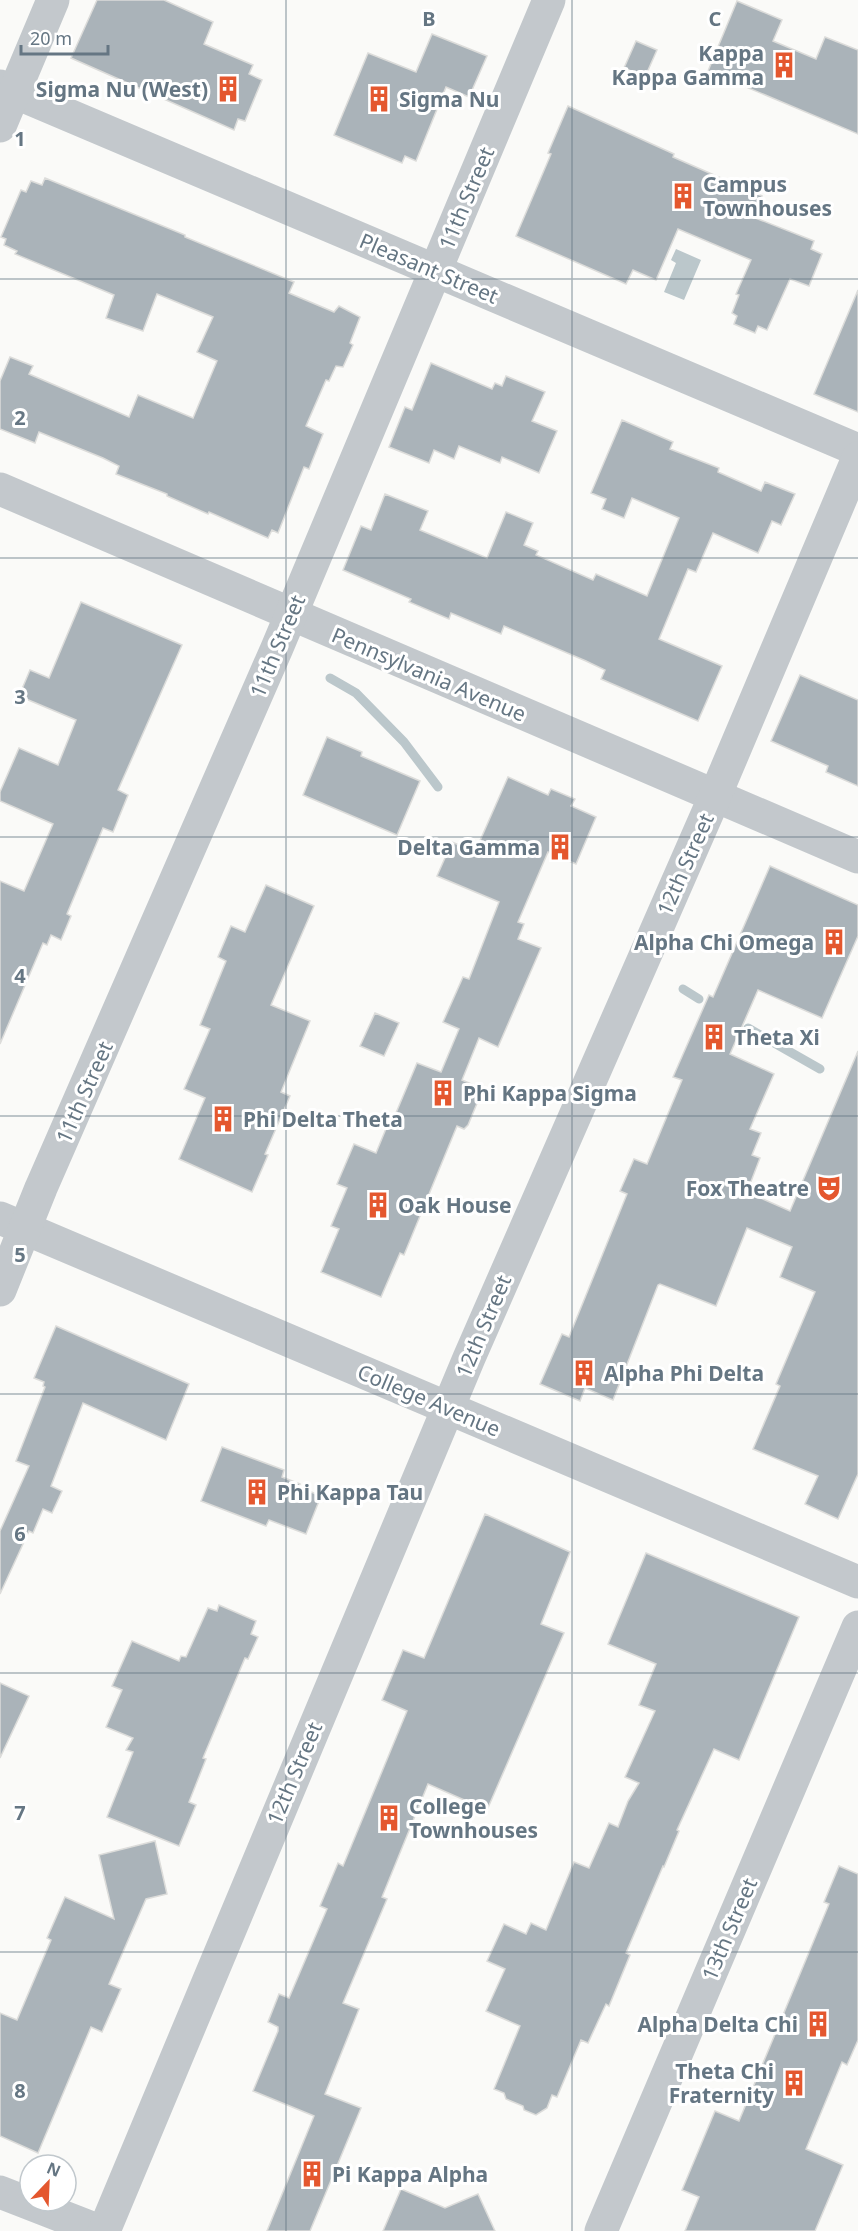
<svg xmlns="http://www.w3.org/2000/svg" width="858" height="2231" font-family="'Noto Sans',sans-serif">
<style>
.water{fill:#bbc7cb}
.lines{fill:none;stroke-linecap:round;stroke-linejoin:round}
.stream{stroke:#bbc7cb;stroke-width:9}
.building{fill:#aab3b9;stroke:#dcdcda;stroke-width:1.5}
.minor{stroke:#c3c8cc;stroke-width:33}
.grid{fill:none;stroke:#657683;stroke-width:1.5;stroke-opacity:0.55}
.labels{text-anchor:middle;dominant-baseline:central;stroke-width:6;stroke-linejoin:round;paint-order:stroke}
.poi-label{font-size:21px;font-weight:bold;fill:#657683;stroke:#fff;text-anchor:start}
.street-label{font-size:21px;fill:#657683;stroke:#fff}
.grid-label{font-size:20px;text-anchor:middle;font-weight:bold;fill:#657683;stroke:#fff;stroke-width:6;stroke-linejoin:round;paint-order:stroke}
</style>
<rect width="100%" height="100%" fill="#fafaf8"/>
<path class="water" d="M676,249L701,260L684,300L664,292L676,263L671,260Z"/>
<g class="lines">
<g class="stream">
<path d="M330,678L356,693L404,742L438,787"/>
<path d="M683,989L699,999"/>
<path d="M748,1028L820,1069"/>
</g>
</g>
<g class="building">
<path d="M97,0H164L213,22L204,44L253,65L249,74L262,80L245,121L238,119L234,130L71,58Z"/>
<path d="M737,1L782,20L773,41L816,59L825,37L858,50V134L708,71Z"/>
<path d="M432,34L487,56L469,97L446,87L416,161L405,156L402,163L334,135L368,53L416,72Z"/>
<path d="M636,41L657,50L645,77L624,68Z"/>
<path d="M568,106L674,154L673,157L762,196L753,217L814,241L811,249L822,254L809,286L790,279L767,330L758,326L755,333L734,324L737,316L732,313L739,295L736,294L751,260L678,229L656,280L633,270L626,284L516,236L551,154L548,153Z"/>
<path d="M45,178L185,235V237L294,282L289,293L334,312L339,306L360,317L350,343L353,345L343,367L336,366L329,381L326,380L306,426L323,434L309,469L304,467L278,533L272,530L268,538L209,512L208,514L167,496V494L116,474L119,466L103,458L39,432L35,443L0,429V381L10,357L33,366L29,374L129,417L138,395L193,418L217,361L197,352L213,317L157,294L143,331L106,318L114,295L15,254L17,251L4,245L6,239L1,237L21,190L26,192L31,181L42,185Z"/>
<path d="M858,290V412L814,394Z"/>
<path d="M431,363L492,389L495,383L502,386L506,376L545,392L532,421L557,431L539,473L502,457L500,463L459,446L454,459L434,450L429,463L389,447L405,407L412,410Z"/>
<path d="M622,420L673,442L670,449L719,468L718,472L761,491L765,482L795,494L781,525L772,521L758,553L713,533L696,572L688,569L659,639L722,666L698,721L601,679L605,670L586,661L504,626L501,634L451,613L449,619L409,602L411,599L343,570L361,526L371,530L385,494L428,511L420,530L487,558L506,512L533,523L524,545L538,551L536,555L593,580L596,574L647,596L679,518L632,498L624,518L602,509L606,499L591,493Z"/>
<path d="M81,602L182,645L118,790L128,795L113,832L103,828L67,914L71,916L61,940L51,935L47,945L43,943L0,1044V881L24,891L53,824L0,801V792L19,748L58,765L76,720L19,696L30,670L49,678Z"/>
<path d="M800,675L858,700V786L826,772L828,766L771,741Z"/>
<path d="M327,737L362,752L361,756L420,781L397,835L303,795Z"/>
<path d="M508,777L548,795L551,789L575,799L571,806L596,817L576,864L548,852L518,922L524,924L518,939L541,948L498,1047L479,1038L462,1080L483,1089L468,1125L464,1129L457,1126L404,1255L400,1253L381,1297L321,1272L339,1229L331,1226L347,1188L337,1184L354,1144L376,1153L390,1119L393,1120L417,1063L441,1072L459,1029L443,1022L463,977L469,979L499,902L437,876L452,842L475,852Z"/>
<path d="M770,866L858,905V936L822,1018L758,990L730,1054L774,1074L750,1129L761,1133L752,1155L760,1158L747,1192L790,1211L858,1051V1474L838,1519L805,1504L818,1476L753,1449L780,1386L776,1384L815,1292L780,1277L792,1247L747,1228L716,1306L660,1284L658,1285L613,1400L585,1388L580,1401L540,1384L562,1334L569,1337L627,1194L620,1191L634,1159L647,1164L682,1080L673,1077L709,995L713,997Z"/>
<path d="M266,885L314,906L271,1005L310,1021L281,1092L290,1096L265,1154L268,1155L252,1192L179,1159L205,1098L184,1089L210,1029L200,1025L226,961L218,957L231,926L245,932Z"/>
<path d="M375,1013L399,1023L384,1056L360,1046Z"/>
<path d="M56,1326L189,1384L166,1440L83,1403L51,1486L62,1491L52,1513L43,1509L33,1533L29,1531L0,1594V1531L29,1466L16,1461L45,1387L43,1386L44,1382L34,1378Z"/>
<path d="M222,1447L284,1470L282,1477L300,1484L299,1487L321,1496L306,1534L269,1520L266,1526L201,1501Z"/>
<path d="M485,1514L570,1552L541,1624L564,1633L487,1810L428,1784L382,1897L387,1899L343,2003L359,2009L325,2094L361,2108L310,2231H267L314,2116L253,2091L278,2031V2027L268,2022L279,1994L289,1998L327,1909L320,1906L338,1863L343,1866L407,1711L382,1700L403,1650L424,1658Z"/>
<path d="M646,1553L799,1617L739,1760L714,1749L677,1830L679,1831L664,1867L663,1866L626,1953L630,1955L609,2006L606,2004L588,2043L581,2040L557,2097L552,2095L547,2108L536,2115L524,2110L523,2106L506,2099L504,2093L494,2089L520,2026L486,2011L505,1969L487,1961L504,1924L526,1934L531,1923L546,1930L574,1862L589,1868L609,1823L618,1827L628,1801L639,1783L625,1777L655,1711L639,1705L656,1664L608,1644Z"/>
<path d="M219,1605L256,1621L251,1634L258,1637L248,1659L245,1658L203,1758L206,1759L189,1802L196,1805L179,1846L107,1817L133,1752L126,1750L133,1738L106,1727L122,1690L112,1686L132,1641L179,1661L181,1656L186,1657L208,1608L217,1611Z"/>
<path d="M0,1683L29,1696L0,1758Z"/>
<path d="M155,1841L167,1894L146,1899L109,1984L121,1989L102,2032L91,2027L38,2153L0,2136V2013L17,2020L51,1940L47,1938L65,1897L114,1919L99,1855Z"/>
<path d="M839,1866L858,1874V2040L847,2065L842,2062L806,2149L843,2165L815,2231H685L699,2197L682,2190L715,2111L739,2121L829,1904L824,1902Z"/>
<path d="M401,2189L445,2208L478,2194L495,2231H383Z"/>
</g>
<g class="lines">
<g class="minor">
<path d="M0,86L858,450"/>
<path d="M0,126L53,0"/>
<path d="M0,489L858,857"/>
<path d="M0,1218L858,1582"/>
<path d="M0,1290L41,1188L277,648L549,0"/>
<path d="M0,2192L100,2231"/>
<path d="M104,2231L469,1358L715,796L858,458"/>
<path d="M601,2231L858,1627"/>
</g>
</g>
<path class="grid" d="M286,0V2231M572,0V2231M0,279H858M0,558H858M0,837H858M0,1116H858M0,1394H858M0,1673H858M0,1952H858"/>
<defs>
<g id="building-bare" transform="scale(2.07)"><path d="M-4-6H4V6H1V3H-1V6H-4ZM-2.5-4.3h1.7v1.8h-1.7ZM.8-4.3h1.7v1.8H.8ZM-2.5-1h1.7V.8h-1.7ZM.8-1h1.7V.8H.8Z" fill="#e4572e" stroke="#fff" stroke-width="2.5" paint-order="stroke"/></g>
<g id="theatre-bare" transform="scale(2.07)"><path d="M-5-5.5Q0-4 5-5.5V0Q5 5 0 6Q-5 5-5 0ZM-3.3-2.5H-1v1.5H-3.3ZM1-2.5H3.3v1.5H1ZM-2.8 1Q0 5.5 2.8 1Z" fill="#e4572e" stroke="#fff" stroke-width="2.5" paint-order="stroke"/></g>
</defs>
<g fill-rule="evenodd">
<use href="#building-bare" x="784" y="65"/>
<use href="#building-bare" x="228" y="89"/>
<use href="#building-bare" x="379" y="99"/>
<use href="#building-bare" x="683" y="196"/>
<use href="#building-bare" x="560" y="847"/>
<use href="#building-bare" x="834" y="942"/>
<use href="#building-bare" x="714" y="1037"/>
<use href="#building-bare" x="443" y="1093"/>
<use href="#building-bare" x="223" y="1119"/>
<use href="#theatre-bare" x="829" y="1188"/>
<use href="#building-bare" x="378" y="1205"/>
<use href="#building-bare" x="584" y="1373"/>
<use href="#building-bare" x="257" y="1492"/>
<use href="#building-bare" x="389" y="1818"/>
<use href="#building-bare" x="818" y="2024"/>
<use href="#building-bare" x="794" y="2083"/>
<use href="#building-bare" x="312" y="2174"/>
</g>
<g class="labels">
<g class="poi-label">
<text x="764" y="53" text-anchor="end">Kappa<tspan x="764" dy="24">Kappa Gamma</tspan></text>
<text x="208" y="89" text-anchor="end">Sigma Nu (West)</text>
<text x="399" y="99">Sigma Nu</text>
<text x="703" y="184">Campus<tspan x="703" dy="24">Townhouses</tspan></text>
<text x="540" y="847" text-anchor="end">Delta Gamma</text>
<text x="814" y="942" text-anchor="end">Alpha Chi Omega</text>
<text x="734" y="1037">Theta Xi</text>
<text x="463" y="1093">Phi Kappa Sigma</text>
<text x="243" y="1119">Phi Delta Theta</text>
<text x="809" y="1188" text-anchor="end">Fox Theatre</text>
<text x="398" y="1205">Oak House</text>
<text x="604" y="1373">Alpha Phi Delta</text>
<text x="277" y="1492">Phi Kappa Tau</text>
<text x="409" y="1806">College<tspan x="409" dy="24">Townhouses</tspan></text>
<text x="798" y="2024" text-anchor="end">Alpha Delta Chi</text>
<text x="774" y="2071" text-anchor="end">Theta Chi<tspan x="774" dy="24">Fraternity</tspan></text>
<text x="332" y="2174">Pi Kappa Alpha</text>
</g>
<g class="street-label">
<text transform="translate(466 198) rotate(-67)">11th Street</text>
<text transform="translate(429 268) rotate(23)">Pleasant Street</text>
<text transform="translate(277 646) rotate(-67)">11th Street</text>
<text transform="translate(429 674) rotate(23)">Pennsylvania Avenue</text>
<text transform="translate(685 864) rotate(-66)">12th Street</text>
<text transform="translate(84 1092) rotate(-66)">11th Street</text>
<text transform="translate(483 1326) rotate(-67)">12th Street</text>
<text transform="translate(429 1400) rotate(23)">College Avenue</text>
<text transform="translate(294 1773) rotate(-67)">12th Street</text>
<text transform="translate(729 1929) rotate(-67)">13th Street</text>
</g>
</g>
<g class="grid-label">
<text x="429" y="26">B</text>
<text x="715" y="26">C</text>
<text x="20" y="146">1</text>
<text x="20" y="425">2</text>
<text x="20" y="704">3</text>
<text x="20" y="983">4</text>
<text x="20" y="1262">5</text>
<text x="20" y="1541">6</text>
<text x="20" y="1820">7</text>
<text x="20" y="2098">8</text>
</g>
<g transform="translate(48 2183) rotate(23)"><circle r="28" fill="#ffffff" stroke="#c1c8cd" stroke-width="1.5"/>
<path d="M0-4.5L10 22L0 15L-10 22Z" fill="#e4572e"/>
<text y="-9" font-size="16" font-weight="bold" text-anchor="middle" fill="#657683">N</text>
</g>
<path d="M21 45v9h87v-9" fill="none" stroke="#657683" stroke-width="3"/>
<text x="30" y="45" font-size="18" fill="#657683" stroke="#ffffff" stroke-width="4.5" paint-order="stroke">20 m</text>
</svg>
